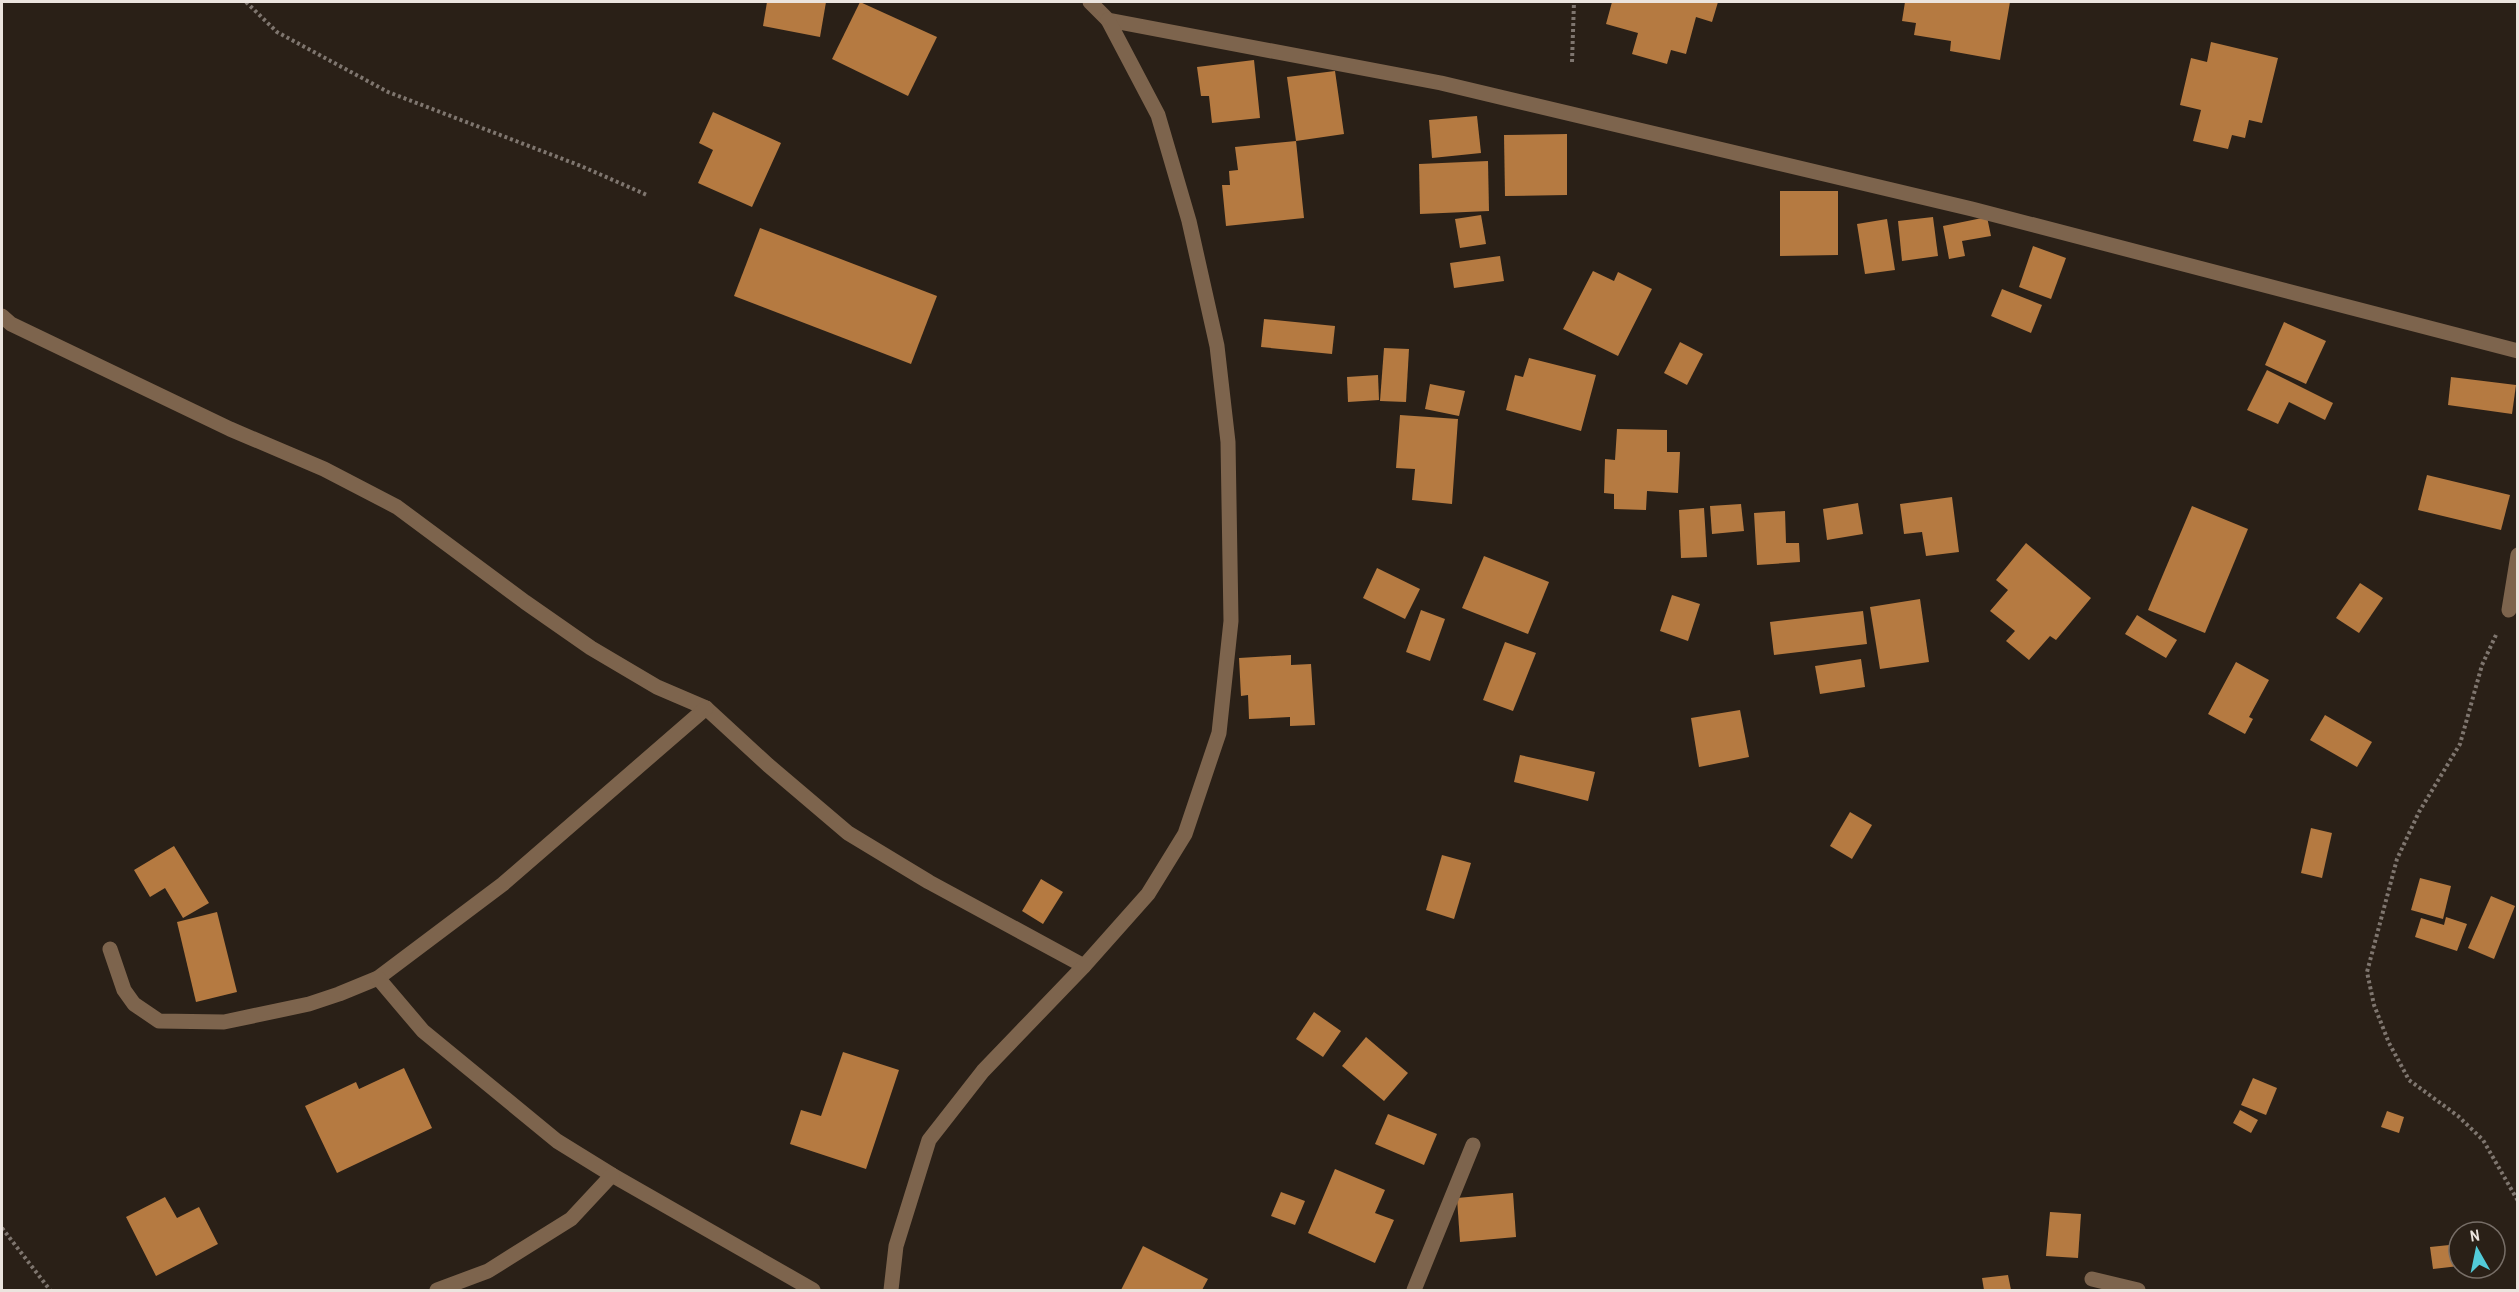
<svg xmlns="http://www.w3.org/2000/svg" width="2519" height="1292" font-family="'Archivo Narrow',sans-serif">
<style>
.building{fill:#b57a41}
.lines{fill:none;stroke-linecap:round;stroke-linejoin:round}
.path{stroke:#7f766f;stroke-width:4;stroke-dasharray:3 3;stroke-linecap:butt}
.minor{stroke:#7d644d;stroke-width:15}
</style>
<rect width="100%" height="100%" fill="#2a2017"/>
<g class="building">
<path d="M767,2H826L820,37L763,26Z"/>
<path d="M860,2L937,37L908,96L832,59Z"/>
<path d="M1612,2H1718L1712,22L1696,17L1686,54L1671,50L1667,64L1632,54L1638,33L1606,24Z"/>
<path d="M1905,2H2010L2000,60L1950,51L1951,41L1914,35L1916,23L1902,21Z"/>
<path d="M2211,42L2278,58L2262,123L2249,120L2245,138L2232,135L2228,149L2193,141L2201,110L2180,105L2191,58L2207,62Z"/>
<path d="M1254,60L1260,118L1212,123L1209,96H1201L1197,67Z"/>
<path d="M1335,71L1344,134L1296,141L1304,218L1226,226L1222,185H1230L1229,171L1238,170L1235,147L1296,141L1287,77Z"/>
<path d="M713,112L781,143L752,207L698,183L713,150L699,143Z"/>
<path d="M1477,116L1481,153L1432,158L1429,120Z"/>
<path d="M1567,134V195L1505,196L1504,135Z"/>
<path d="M1488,161L1489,211L1420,214L1419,164Z"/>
<path d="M1780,191H1838V255L1780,256Z"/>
<path d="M1481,215L1486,244L1460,248L1455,219Z"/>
<path d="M1933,217L1938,256L1902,261L1898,221Z"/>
<path d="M1987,217L1991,236L1962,241L1965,256L1949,259L1943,226Z"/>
<path d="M1887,219L1895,270L1865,274L1857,224Z"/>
<path d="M760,228L937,296L911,364L734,296Z"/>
<path d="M2033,246L2066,258L2051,299L2019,287Z"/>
<path d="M1500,256L1504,281L1454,288L1450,263Z"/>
<path d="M1593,271L1614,281L1618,272L1652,289L1618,356L1563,329Z"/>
<path d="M2002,289L2042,305L2031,333L1991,316Z"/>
<path d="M1264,319L1335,326L1332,354L1261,347Z"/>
<path d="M2284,322L2326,341L2306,384L2265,365Z"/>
<path d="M1680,342L1703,354L1687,385L1664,373Z"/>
<path d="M1384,348L1409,349L1406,402L1380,401Z"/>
<path d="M1529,358L1596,375L1581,431L1506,410L1515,375L1523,377Z"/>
<path d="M2267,370L2333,403L2325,420L2289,402L2278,424L2247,410Z"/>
<path d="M1378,375L1379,400L1348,402L1347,377Z"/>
<path d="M2451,377L2516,385L2512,414L2448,405Z"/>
<path d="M1430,384L1465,391L1459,416L1425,409Z"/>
<path d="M1400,415L1458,419L1452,504L1412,500L1415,469L1396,468Z"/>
<path d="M1617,429L1667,430V452H1680L1678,493L1647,491L1646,510L1614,509V494L1604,493L1605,459L1615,460Z"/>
<path d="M2427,475L2510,495L2501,530L2418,510Z"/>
<path d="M1952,497L1959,552L1926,556L1922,532L1904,534L1900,504Z"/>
<path d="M1858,503L1863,534L1827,540L1823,509Z"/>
<path d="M1741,504L1744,531L1712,534L1710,506Z"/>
<path d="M2192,506L2248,529L2205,633L2148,610Z"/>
<path d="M1704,508L1707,557L1681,558L1679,510Z"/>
<path d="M1785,511L1786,543H1799L1800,562L1757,565L1754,513Z"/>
<path d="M2026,543L2091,598L2056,640L2050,636L2029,660L2006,641L2015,631L1990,611L2008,590L1996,580Z"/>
<path d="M1484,556L1549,582L1528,634L1462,608Z"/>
<path d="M1377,568L1420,589L1405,619L1363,598Z"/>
<path d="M2360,583L2383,598L2359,633L2336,618Z"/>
<path d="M1672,595L1700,604L1688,641L1660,631Z"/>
<path d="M1920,599L1929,662L1880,669L1870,607Z"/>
<path d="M1421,610L1445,619L1430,661L1406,652Z"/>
<path d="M1863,611L1867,644L1774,655L1770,622Z"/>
<path d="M2137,615L2177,640L2166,658L2125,634Z"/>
<path d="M1505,642L1536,653L1513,711L1483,700Z"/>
<path d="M1291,655V665L1311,664L1315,725L1290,726V717L1249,719L1248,695L1241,696L1239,658Z"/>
<path d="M1861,659L1865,687L1820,694L1815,666Z"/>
<path d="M2236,662L2269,680L2249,717L2253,719L2245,734L2208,714Z"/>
<path d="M1740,710L1749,757L1699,767L1691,718Z"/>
<path d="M2325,715L2372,742L2357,767L2310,740Z"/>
<path d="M1520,755L1595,772L1588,801L1514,782Z"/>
<path d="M1850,812L1872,825L1852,859L1830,846Z"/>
<path d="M2311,828L2332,833L2322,878L2301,873Z"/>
<path d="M174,846L209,903L183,918L165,888L150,897L134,870Z"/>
<path d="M1442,855L1471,863L1454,919L1426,910Z"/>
<path d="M2420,878L2451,886L2443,919L2411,910Z"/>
<path d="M1041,879L1063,892L1043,924L1022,911Z"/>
<path d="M2491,896L2515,906L2494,959L2468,948Z"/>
<path d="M217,912L237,992L196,1002L177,922Z"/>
<path d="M2446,917L2467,924L2457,951L2415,937L2421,918L2444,925Z"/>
<path d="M1314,1012L1341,1031L1323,1057L1296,1039Z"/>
<path d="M1366,1037L1408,1073L1384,1101L1342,1066Z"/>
<path d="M843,1052L899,1070L866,1169L790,1144L801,1110L821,1116Z"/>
<path d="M404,1068L432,1128L337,1173L305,1106L356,1082L359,1089Z"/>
<path d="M2253,1078L2277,1088L2266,1115L2241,1105Z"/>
<path d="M2240,1110L2258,1120L2251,1133L2233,1123Z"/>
<path d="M2387,1111L2404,1117L2399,1133L2381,1127Z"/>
<path d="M1388,1114L1437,1134L1424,1165L1375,1144Z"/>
<path d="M1335,1169L1385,1190L1375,1213L1394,1220L1375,1263L1308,1233Z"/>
<path d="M1281,1192L1305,1201L1295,1225L1271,1216Z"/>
<path d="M1513,1193L1516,1237L1460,1242L1457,1198Z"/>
<path d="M165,1197L177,1218L199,1207L218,1244L156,1276L126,1217Z"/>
<path d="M2050,1212L2081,1214L2078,1258L2046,1256Z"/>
<path d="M2459,1244V1266L2433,1269L2430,1247Z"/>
<path d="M1143,1246L1208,1279L1202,1290H1121Z"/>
<path d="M2008,1275L2011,1290H1984L1982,1278Z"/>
</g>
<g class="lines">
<g class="path">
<path d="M246,2L277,32L388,92L581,166L647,195"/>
<path d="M1572,62L1574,2"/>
<path d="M2496,635L2482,665L2460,744L2419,812L2397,859L2367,972L2374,1005L2389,1043L2409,1080L2458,1116L2483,1140L2518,1201"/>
<path d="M2,1228L50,1290"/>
</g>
<g class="minor">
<path d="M1090,2L1108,20L1441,83L1972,209L2518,351"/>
<path d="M2,316L11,324L230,429L324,469L397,507L525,602L591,648L657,687L706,708L768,765L848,833L929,882L1084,966"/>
<path d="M2509,610L2518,555"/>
<path d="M110,949L124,990L134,1004L159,1021L224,1022L309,1004L339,994L378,978L503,884L706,708"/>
<path d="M378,978L423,1031L557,1141L612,1175L813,1290"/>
<path d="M2092,1279L2138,1290"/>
<path d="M437,1290L488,1271L571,1219L612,1175"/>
<path d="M891,1290L896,1246L929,1140L983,1071L1084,966L1148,894L1185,834L1219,733L1231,621L1228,442L1217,346L1189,221L1158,115L1108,20"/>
<path d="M1414,1290L1473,1145"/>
</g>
</g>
<rect width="2519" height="1292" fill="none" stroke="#ebe4de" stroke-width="6"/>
<g transform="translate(2477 1250) rotate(351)"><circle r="28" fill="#2a2017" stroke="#776e67" stroke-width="1.5"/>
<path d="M0-4.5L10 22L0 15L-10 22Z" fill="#52cbd9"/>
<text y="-9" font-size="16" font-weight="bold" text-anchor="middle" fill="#ebe4de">N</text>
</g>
</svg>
